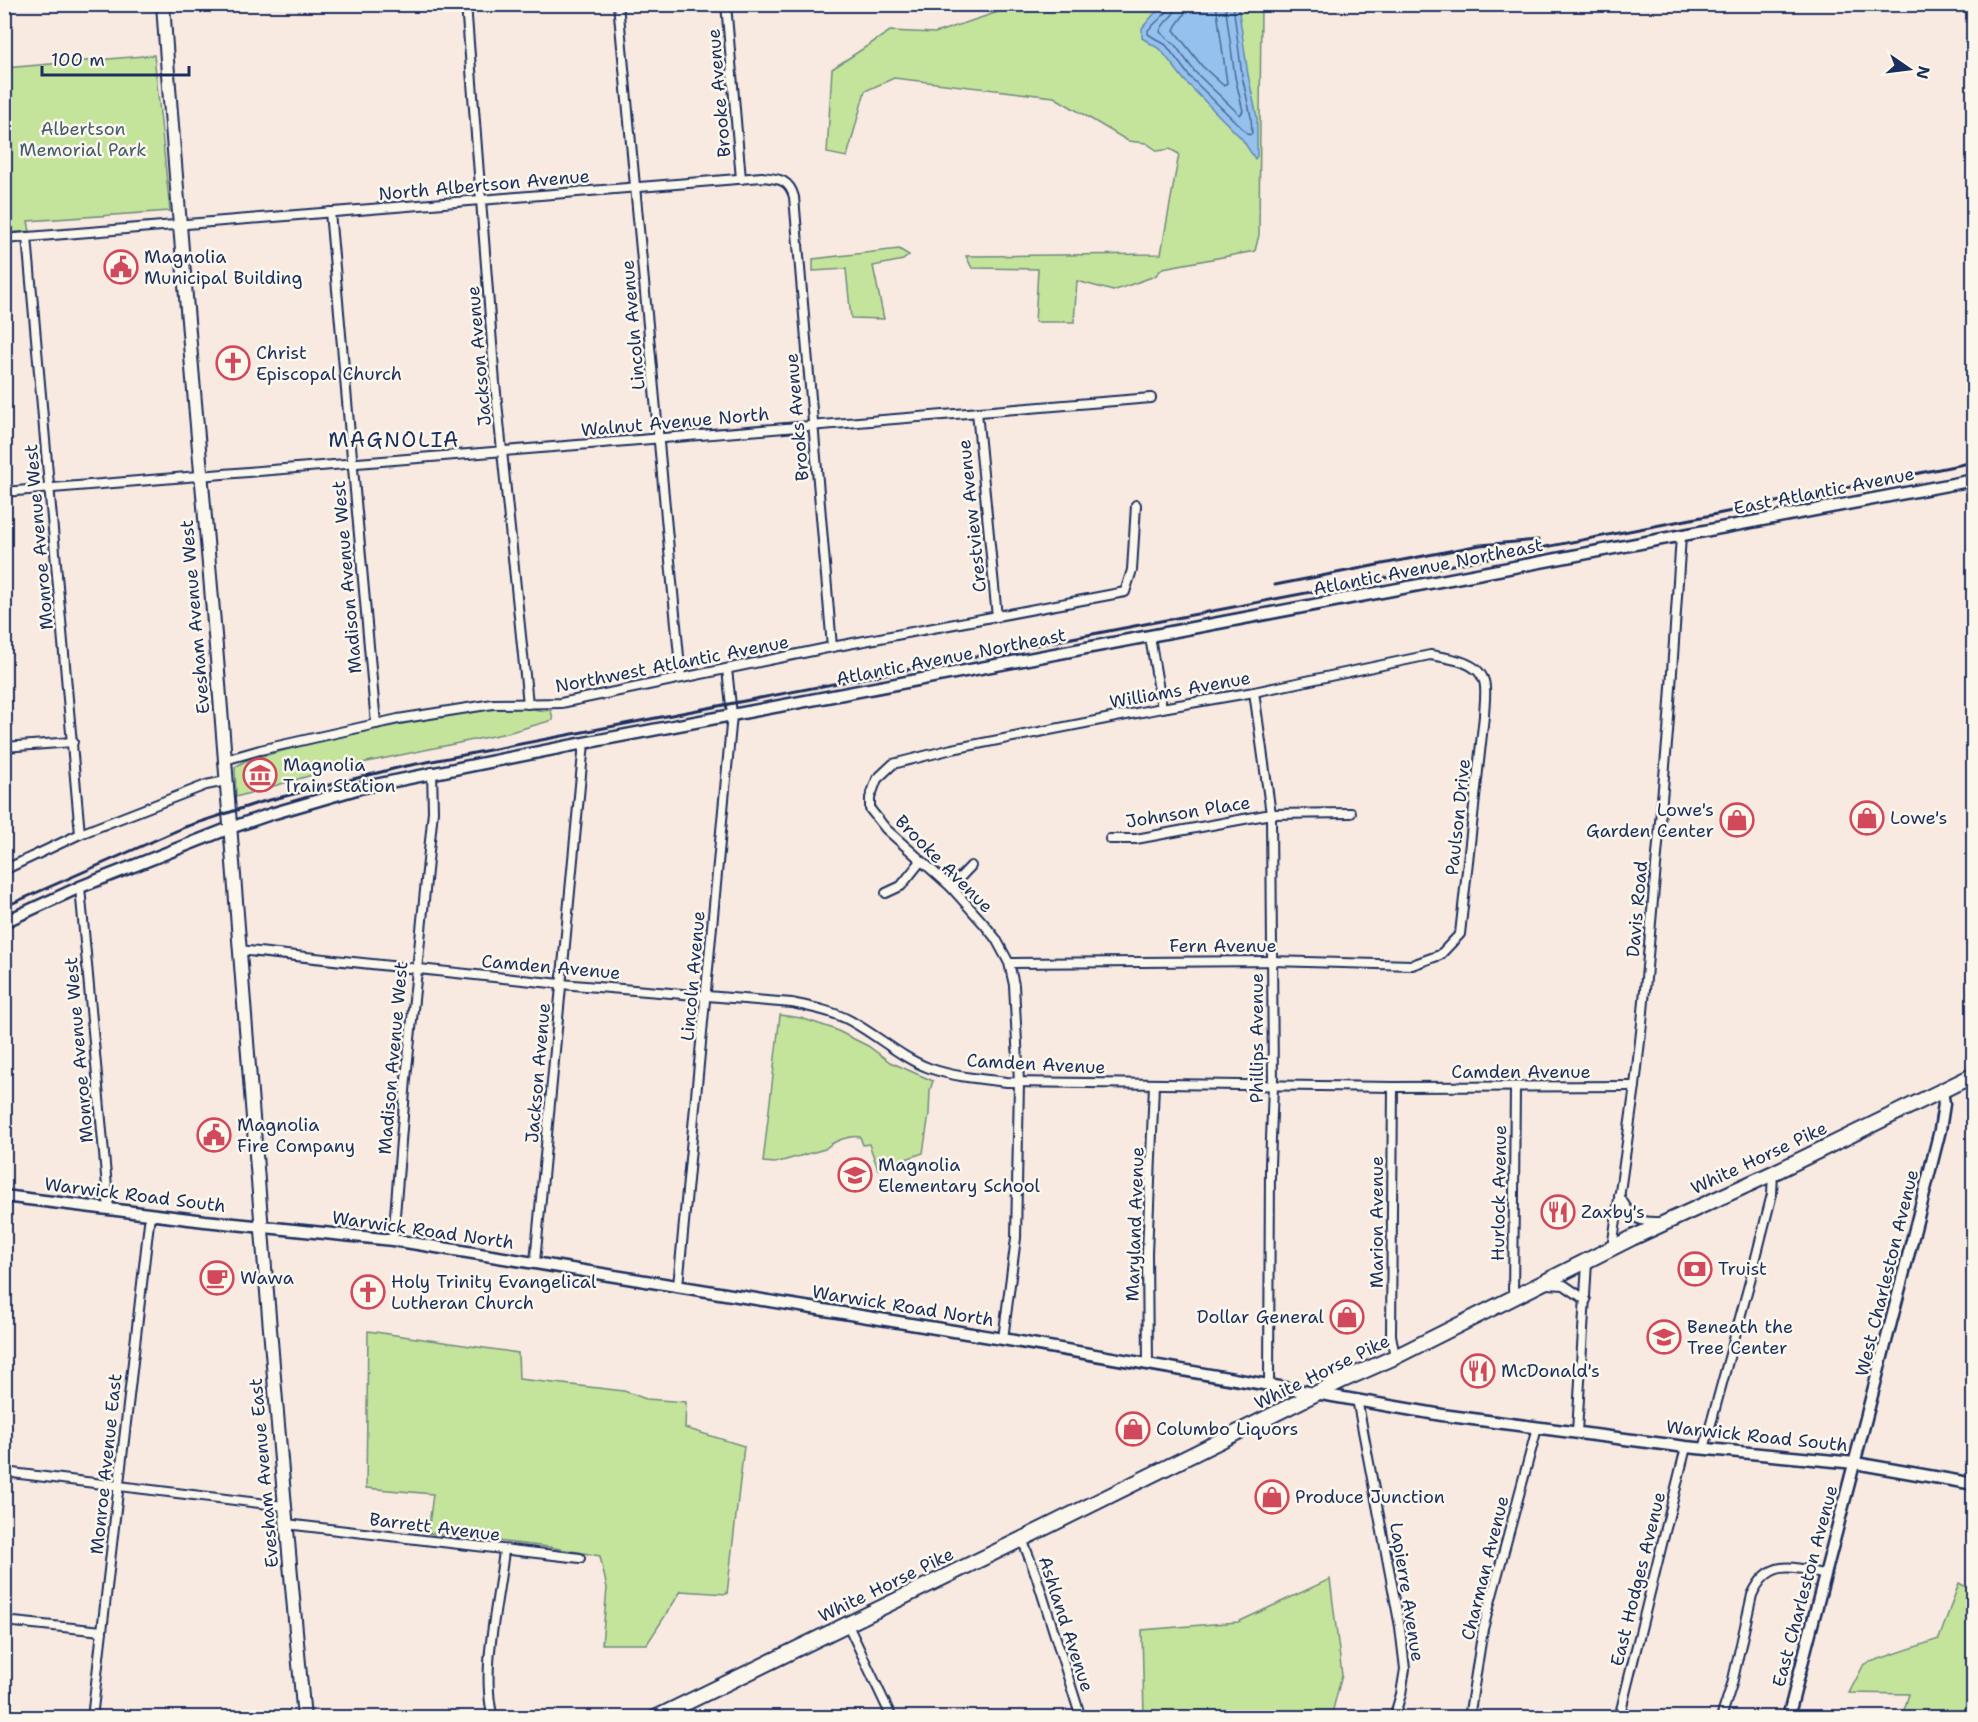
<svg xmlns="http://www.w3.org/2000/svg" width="1978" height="1722" font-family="'Shantell Sans',sans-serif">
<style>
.green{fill:#c4e49c;stroke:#708a7d;stroke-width:1.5}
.water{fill:#95c1ee;stroke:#6487b4;stroke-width:1.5}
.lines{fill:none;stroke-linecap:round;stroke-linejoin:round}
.shore{stroke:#4c6998;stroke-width:1.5}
.minor-casing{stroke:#1b2f5e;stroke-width:12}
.tertiary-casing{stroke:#1b2f5e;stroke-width:15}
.primary-casing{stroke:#1b2f5e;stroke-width:16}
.trunk-casing{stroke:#1b2f5e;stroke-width:18}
.minor{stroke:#fbf7ec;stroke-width:8}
.tertiary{stroke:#fbf7ec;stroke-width:10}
.primary{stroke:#fbf7ec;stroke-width:12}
.trunk{stroke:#fbf7ec;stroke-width:14}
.rail{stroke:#1b2f5e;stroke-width:3}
.labels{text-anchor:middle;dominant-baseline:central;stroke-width:5;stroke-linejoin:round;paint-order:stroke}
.street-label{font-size:18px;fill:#1b2f5e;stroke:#fbf7ec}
.park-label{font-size:18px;fill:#455c6e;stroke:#fbf7ec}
.poi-label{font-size:18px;fill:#1b2f5e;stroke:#fbf7ec;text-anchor:start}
.quarter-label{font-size:21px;letter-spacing:1.5px;fill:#1b2f5e;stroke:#fbf7ec}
</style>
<rect width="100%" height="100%" fill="#f9eae1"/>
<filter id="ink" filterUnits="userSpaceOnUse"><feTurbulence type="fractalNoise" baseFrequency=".0167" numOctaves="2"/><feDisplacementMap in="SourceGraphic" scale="12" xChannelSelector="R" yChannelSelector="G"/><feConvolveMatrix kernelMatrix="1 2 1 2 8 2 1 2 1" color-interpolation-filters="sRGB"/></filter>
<g filter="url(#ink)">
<g class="green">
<path d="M1019,5H1261L1259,235L1255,251L1163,268L1155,276L1113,291L1077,281L1074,322H1035L1038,269L972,268L966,256L1161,254L1179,154L1170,149L1158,151L1146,143L1128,141L1054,97L894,78L865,91L847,157L827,153L832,69L890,31L935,33Z"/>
<path d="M154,55L170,211L28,221L30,231L5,233V68Z"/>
<path d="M899,249L909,255L903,260L873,266L884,319L851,318L846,269L813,271V259Z"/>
<path d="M494,705L520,706L543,711L551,710L553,720L507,733L333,769L236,797L235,767L245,761L319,741Z"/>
<path d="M780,1015L801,1018L834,1029L868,1046L890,1062L933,1081L930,1090L929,1114L923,1153L878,1169L869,1144L863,1145L860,1137C850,1135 833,1141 825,1149L775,1163L763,1162Z"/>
<path d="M368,1331L518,1353L519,1379L624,1391L646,1399L686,1402L685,1428L744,1446L727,1594L681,1591L647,1644H602L607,1588L600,1556L549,1547L428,1533L433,1494L366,1488Z"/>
<path d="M1330,1579L1342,1675L1331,1717H1144L1142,1630L1238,1622Z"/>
<path d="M1959,1583L1973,1591V1717H1902L1909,1694L1849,1693L1864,1664L1939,1639Z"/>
</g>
<path class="water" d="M1167,5H1238L1248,75L1257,117V156L1255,159L1242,139L1185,81L1161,50L1142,38V28L1154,14Z"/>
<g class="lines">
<g class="shore">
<path d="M1169,4L1168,11L1148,30V34L1166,45L1190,77L1249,135L1252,133L1251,117L1242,76L1233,4"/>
<path d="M1177,4C1176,18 1162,20 1160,32L1175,45L1195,72L1240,115L1243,111L1235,77L1225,4"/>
<path d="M1186,4C1186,19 1177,20 1174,30L1202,66L1224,86L1227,83L1216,4"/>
</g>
<g class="minor-casing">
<g id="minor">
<path d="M466,4L495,383L528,704"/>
<path d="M618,4L681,678"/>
<path d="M726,4L741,179"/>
<path d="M330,212L376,724"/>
<path d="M27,237L80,834"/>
<path d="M4,239L762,177C779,179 789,179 794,197L832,647"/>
<path d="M977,412L997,617"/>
<path d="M4,492L1151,398"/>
<path d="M1150,637L1162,708"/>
<path d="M1254,692L1271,814L1273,1086L1270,1165L1269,1384"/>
<path d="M4,747L73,742"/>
<path d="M225,760L260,750L398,719L493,704L561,703L832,647L1125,592L1132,570L1136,505"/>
<path d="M1110,839H1136L1271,814L1351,813"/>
<path d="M4,870L80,834L206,785L226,781"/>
<path d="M80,887L109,1209"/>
<path d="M951,887L971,866"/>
<path d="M886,893L901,886L921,861"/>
<path d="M239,950L561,984L792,1003C811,1007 832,1011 849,1020C877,1035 900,1057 929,1068C954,1077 981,1079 1007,1082L1393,1087L1635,1086"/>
<path d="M1393,1087L1391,1335L1395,1357"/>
<path d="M1619,1195C1629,1214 1635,1223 1658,1222"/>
<path d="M393,1240L406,1079L433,811L432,772"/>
<path d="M1612,1248L1635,1086L1642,1023L1668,732L1681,536"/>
<path d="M535,1262L584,743"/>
<path d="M1547,1284L1564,1285L1586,1300"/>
<path d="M678,1286L732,715L727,669"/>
<path d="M1513,1298L1515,1088"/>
<path d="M1003,1339L1016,1238L1019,1082L1014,985L1009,963L996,939L984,924L951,887L886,829L870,809V798L877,779L893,764L952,749L1162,708L1254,692L1430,655C1448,658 1478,661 1484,681C1487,691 1484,706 1484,716L1460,934L1440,955L1412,965L1272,961L1009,963"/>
<path d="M1148,1364L1147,1253L1154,1085"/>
<path d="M1357,1399L1400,1627L1405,1669L1401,1694L1394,1718"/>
<path d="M1577,1432L1587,1262"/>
<path d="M1704,1449L1750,1281L1772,1194L1773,1173"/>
<path d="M4,1472L284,1506"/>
<path d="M286,1524L580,1558"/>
<path d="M1022,1539L1036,1575L1081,1718"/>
<path d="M4,1621L102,1631"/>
<path d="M847,1623L892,1718"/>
<path d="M92,1718L150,1214"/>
<path d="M493,1718C480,1669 499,1601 504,1550"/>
<path d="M1469,1718L1483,1629L1537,1428"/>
<path d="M1619,1718L1686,1447"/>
<path d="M1721,1718L1732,1684L1752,1595C1769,1558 1792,1566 1825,1575"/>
</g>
</g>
<g class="tertiary-casing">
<g id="tertiary">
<path d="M4,922L80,887L230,828L271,814L360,788L584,743L1974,480"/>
<path d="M4,1196L205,1221L393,1240L1003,1339L1442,1415L1686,1447L1855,1463L1974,1484"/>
<path d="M1788,1718C1838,1522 1891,1327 1940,1130L1944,1104L1942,1090"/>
</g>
</g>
<g class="primary-casing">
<path id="primary" d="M163,4C178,223 199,441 217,659C245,1012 271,1365 304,1718"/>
</g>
<g class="trunk-casing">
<path id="trunk" d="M655,1718L1022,1539L1343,1380L1395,1357L1632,1238L1773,1173L1974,1075"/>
</g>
<use href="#minor" class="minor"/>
<use href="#tertiary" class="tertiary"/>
<use href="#primary" class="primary"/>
<use href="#trunk" class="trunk"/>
<g class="rail">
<path d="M1275,585L1480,545L1538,540"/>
<path d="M4,907L185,827L258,803L401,767L1712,515L1974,462"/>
</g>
</g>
</g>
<defs>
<g id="civic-ring" transform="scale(1.725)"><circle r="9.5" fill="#fbf7ec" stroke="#d1495b" stroke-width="1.5"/><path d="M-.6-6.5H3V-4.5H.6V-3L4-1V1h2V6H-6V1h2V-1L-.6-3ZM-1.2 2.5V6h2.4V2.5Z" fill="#d1495b"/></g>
<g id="church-ring" transform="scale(1.725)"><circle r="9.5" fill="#fbf7ec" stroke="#d1495b" stroke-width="1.5"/><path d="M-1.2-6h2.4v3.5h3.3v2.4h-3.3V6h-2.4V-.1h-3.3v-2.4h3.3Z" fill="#d1495b"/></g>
<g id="museum-ring" transform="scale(1.725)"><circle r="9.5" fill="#fbf7ec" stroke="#d1495b" stroke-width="1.5"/><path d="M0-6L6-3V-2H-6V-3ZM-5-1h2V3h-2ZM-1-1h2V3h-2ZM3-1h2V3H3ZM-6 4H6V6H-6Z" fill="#d1495b"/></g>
<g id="shop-ring" transform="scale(1.725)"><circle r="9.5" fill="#fbf7ec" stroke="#d1495b" stroke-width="1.5"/><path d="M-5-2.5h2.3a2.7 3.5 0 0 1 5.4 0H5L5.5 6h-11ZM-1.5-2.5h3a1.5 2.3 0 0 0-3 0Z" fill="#d1495b"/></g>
<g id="school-ring" transform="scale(1.725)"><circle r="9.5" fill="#fbf7ec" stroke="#d1495b" stroke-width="1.5"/><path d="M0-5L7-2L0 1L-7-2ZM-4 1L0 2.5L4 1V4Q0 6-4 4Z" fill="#d1495b"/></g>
<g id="restaurant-ring" transform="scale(1.725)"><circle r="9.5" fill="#fbf7ec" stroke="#d1495b" stroke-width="1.5"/><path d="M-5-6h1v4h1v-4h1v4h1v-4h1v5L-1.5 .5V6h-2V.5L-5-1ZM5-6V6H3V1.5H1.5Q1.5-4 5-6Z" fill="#d1495b"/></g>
<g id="bank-ring" transform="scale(1.725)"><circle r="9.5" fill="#fbf7ec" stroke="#d1495b" stroke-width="1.5"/><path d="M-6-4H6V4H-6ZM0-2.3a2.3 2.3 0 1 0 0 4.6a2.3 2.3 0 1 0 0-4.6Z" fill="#d1495b"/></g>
<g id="cafe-ring" transform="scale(1.725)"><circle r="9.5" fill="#fbf7ec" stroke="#d1495b" stroke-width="1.5"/><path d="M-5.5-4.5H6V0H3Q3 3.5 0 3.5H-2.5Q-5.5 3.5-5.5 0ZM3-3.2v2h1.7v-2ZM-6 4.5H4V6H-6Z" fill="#d1495b"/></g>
</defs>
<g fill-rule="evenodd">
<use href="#civic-ring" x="121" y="267"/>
<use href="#church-ring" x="233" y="363"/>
<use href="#museum-ring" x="260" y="775"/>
<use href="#shop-ring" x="1867" y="818"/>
<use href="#shop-ring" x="1737" y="820"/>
<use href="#civic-ring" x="214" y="1135"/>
<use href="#school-ring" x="855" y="1175"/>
<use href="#restaurant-ring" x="1558" y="1212"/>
<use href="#bank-ring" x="1695" y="1269"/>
<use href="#cafe-ring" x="217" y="1278"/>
<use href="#church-ring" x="368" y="1292"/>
<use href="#shop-ring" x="1347" y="1317"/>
<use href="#school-ring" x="1664" y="1337"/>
<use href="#restaurant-ring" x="1478" y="1371"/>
<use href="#shop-ring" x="1133" y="1429"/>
<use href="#shop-ring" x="1272" y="1497"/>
</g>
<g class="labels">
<g class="street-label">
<text transform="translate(719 93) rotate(-95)">Brooke Avenue</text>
<text transform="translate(484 185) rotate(-5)">North Albertson Avenue</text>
<text transform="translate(633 325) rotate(-95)">Lincoln Avenue</text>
<text transform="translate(479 356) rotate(-95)">Jackson Avenue</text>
<text transform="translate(797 417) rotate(-95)">Brooks Avenue</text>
<text transform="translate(675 422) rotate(-5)">Walnut Avenue North</text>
<text transform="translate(1824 491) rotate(-11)">East Atlantic Avenue</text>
<text transform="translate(972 516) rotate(-96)">Crestview Avenue</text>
<text transform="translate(39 537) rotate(-95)">Monroe Avenue West</text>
<text transform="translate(1428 567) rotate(-11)">Atlantic Avenue Northeast</text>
<text transform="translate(347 577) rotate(-95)">Madison Avenue West</text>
<text transform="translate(195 617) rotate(-95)">Evesham Avenue West</text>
<text transform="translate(951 657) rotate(-11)">Atlantic Avenue Northeast</text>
<text transform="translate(672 664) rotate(-11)">Northwest Atlantic Avenue</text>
<text transform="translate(1180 690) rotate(-10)">Williams Avenue</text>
<text transform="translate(1188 812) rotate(-9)">Johnson Place</text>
<text transform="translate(1458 817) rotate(-84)">Paulson Drive</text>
<text transform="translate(944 864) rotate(45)">Brooke Avenue</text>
<text transform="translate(1637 909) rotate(-85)">Davis Road</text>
<text x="1223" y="946">Fern Avenue</text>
<text transform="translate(551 967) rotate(5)">Camden Avenue</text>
<text transform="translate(693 976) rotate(-85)">Lincoln Avenue</text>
<text transform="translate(1257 1038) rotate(-90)">Phillips Avenue</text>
<text transform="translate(79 1050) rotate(-95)">Monroe Avenue West</text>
<text transform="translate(393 1058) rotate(-85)">Madison Avenue West</text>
<text transform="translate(1036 1064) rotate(3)">Camden Avenue</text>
<text x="1521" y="1072">Camden Avenue</text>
<text transform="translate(538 1073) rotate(-85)">Jackson Avenue</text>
<text transform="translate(1759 1158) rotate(-25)">White Horse Pike</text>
<text transform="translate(1499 1193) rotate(-89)">Hurlock Avenue</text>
<text transform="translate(135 1195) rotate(7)">Warwick Road South</text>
<text transform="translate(1377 1222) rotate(-90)">Marion Avenue</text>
<text transform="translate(1135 1224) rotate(-88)">Maryland Avenue</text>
<text transform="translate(423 1230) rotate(8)">Warwick Road North</text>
<text transform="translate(1887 1273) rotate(-76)">West Charleston Avenue</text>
<text transform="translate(903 1306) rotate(9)">Warwick Road North</text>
<text transform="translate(1322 1372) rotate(-26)">White Horse Pike</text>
<text transform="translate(1757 1436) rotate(6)">Warwick Road South</text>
<text transform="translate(106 1464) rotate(-84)">Monroe Avenue East</text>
<text transform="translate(264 1473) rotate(-95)">Evesham Avenue East</text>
<text transform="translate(435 1527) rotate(7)">Barrett Avenue</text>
<text transform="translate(1485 1568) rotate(-76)">Charman Avenue</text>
<text transform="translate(1638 1579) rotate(-76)">East Hodges Avenue</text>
<text transform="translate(886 1585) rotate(-26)">White Horse Pike</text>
<text transform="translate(1805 1586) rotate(-75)">East Charleston Avenue</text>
<text transform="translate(1407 1592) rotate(81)">Lapierre Avenue</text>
<text transform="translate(1066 1624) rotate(72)">Ashland Avenue</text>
</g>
<g class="park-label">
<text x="83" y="129">Albertson<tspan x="83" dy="21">Memorial Park</tspan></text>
</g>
<g class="poi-label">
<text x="144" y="257">Magnolia<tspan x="144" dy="21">Municipal Building</tspan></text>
<text x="256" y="353">Christ<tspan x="256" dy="21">Episcopal Church</tspan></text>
<text x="283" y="765">Magnolia<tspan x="283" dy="21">Train Station</tspan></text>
<text x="1714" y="810" text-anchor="end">Lowe's<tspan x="1714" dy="21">Garden Center</tspan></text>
<text x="1890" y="818">Lowe's</text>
<text x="237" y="1125">Magnolia<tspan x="237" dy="21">Fire Company</tspan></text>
<text x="878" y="1165">Magnolia<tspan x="878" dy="21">Elementary School</tspan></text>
<text x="1581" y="1212">Zaxby's</text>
<text x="1718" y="1269">Truist</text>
<text x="240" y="1278">Wawa</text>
<text x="391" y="1282">Holy Trinity Evangelical<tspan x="391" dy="21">Lutheran Church</tspan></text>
<text x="1324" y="1317" text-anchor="end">Dollar General</text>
<text x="1687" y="1327">Beneath the<tspan x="1687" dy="21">Tree Center</tspan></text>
<text x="1501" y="1371">McDonald's</text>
<text x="1156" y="1429">Columbo Liquors</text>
<text x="1295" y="1497">Produce Junction</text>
</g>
<g class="quarter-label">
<text x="394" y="440">MAGNOLIA</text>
</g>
</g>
<rect width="1978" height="1722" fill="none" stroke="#fbf7ec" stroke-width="24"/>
<rect x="12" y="12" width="1954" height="1698" fill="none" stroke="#1b2f5e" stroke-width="2" filter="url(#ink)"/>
<g transform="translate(1909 69) rotate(104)" stroke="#fbf7ec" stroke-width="4.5" paint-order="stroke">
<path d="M0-4.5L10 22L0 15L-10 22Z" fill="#1b2f5e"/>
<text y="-9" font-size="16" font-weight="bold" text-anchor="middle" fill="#1b2f5e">N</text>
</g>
<path d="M42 66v9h147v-9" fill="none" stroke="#1b2f5e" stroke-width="3"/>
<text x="51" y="66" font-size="18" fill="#1b2f5e" stroke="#fbf7ec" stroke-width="4.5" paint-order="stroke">100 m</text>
</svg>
